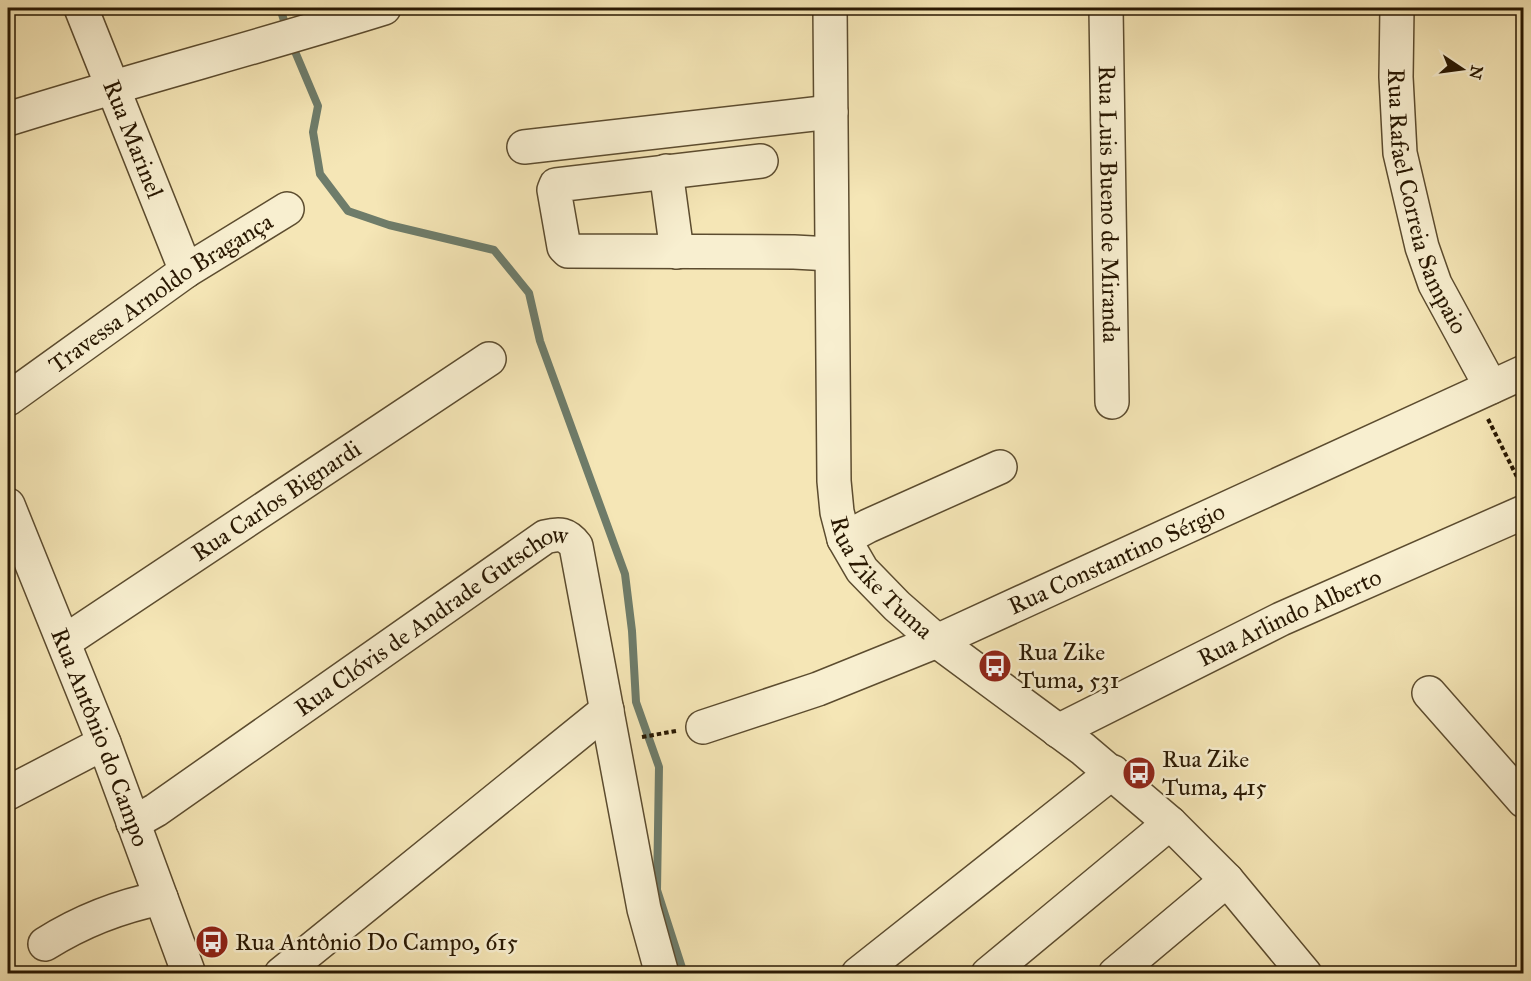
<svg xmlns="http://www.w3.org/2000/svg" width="1531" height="981" font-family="'IM FELL Great Primer',serif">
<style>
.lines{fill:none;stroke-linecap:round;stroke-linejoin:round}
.stream{stroke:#6e7c6a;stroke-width:8}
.minor-casing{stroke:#5c4c2f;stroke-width:36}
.path{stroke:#291802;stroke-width:4;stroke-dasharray:4.5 3;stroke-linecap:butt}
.minor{stroke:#f8efd0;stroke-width:33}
.labels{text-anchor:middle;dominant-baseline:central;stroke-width:5;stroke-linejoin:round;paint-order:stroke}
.street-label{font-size:24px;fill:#291802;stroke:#f8efd0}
.poi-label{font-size:24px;fill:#291802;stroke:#f8efd0;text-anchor:start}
</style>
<rect width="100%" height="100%" fill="#f5e6b6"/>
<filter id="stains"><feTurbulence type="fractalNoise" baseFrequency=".00333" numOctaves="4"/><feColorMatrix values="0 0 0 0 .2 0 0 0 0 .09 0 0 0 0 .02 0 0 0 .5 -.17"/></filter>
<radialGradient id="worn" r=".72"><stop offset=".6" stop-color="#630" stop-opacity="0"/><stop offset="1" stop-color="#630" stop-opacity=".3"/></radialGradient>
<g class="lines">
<g class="stream">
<path d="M280,8L287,30"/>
<path d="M291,42L318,106L313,132L320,174L348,211L389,225L494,250L529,293L540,341L625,574L632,631L636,702L659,767L657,890L684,974"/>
</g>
<g class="minor-casing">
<g id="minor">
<path id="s1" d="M81,8L186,271"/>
<path id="s2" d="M830,8L834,481L837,512L844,539L862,570L897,606L937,641L1083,749L1170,823L1227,880L1305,974"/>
<path id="s3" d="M1106,8L1112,402"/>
<path id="s4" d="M1397,8L1396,77L1400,153L1422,247L1435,284L1491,387"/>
<path d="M8,119C132,80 259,47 384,8"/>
<path d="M524,147L831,112"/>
<path d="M761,161L556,185L554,190L564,247L568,251L794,252L831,254"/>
<path d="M666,171L677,252"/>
<path id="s5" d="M8,399L186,271L287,209"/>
<path id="s6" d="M8,505L104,743L189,974"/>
<path d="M844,539L868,526L1000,467"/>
<path id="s7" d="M64,642L489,359"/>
<path d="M1429,693L1524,801"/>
<path id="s8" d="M703,727L818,689L937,641L1524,372"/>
<path id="s9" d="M1058,731L1281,619L1524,512"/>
<path d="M8,793L104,743"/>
<path id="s10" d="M133,823L156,810L545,537C560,533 567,534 576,546L644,909L662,974"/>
<path d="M45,944C80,922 121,906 161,898"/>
<path d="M281,974L607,710"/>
<path d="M858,974L1113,772"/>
<path d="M988,974L1170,823"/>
<path d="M1115,974L1227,880"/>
</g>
</g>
<g class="path">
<path d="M1488,419L1521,485"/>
<path d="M642,737L676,731"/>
</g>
<use href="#minor" class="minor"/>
</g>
<defs>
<g id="bus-disc" transform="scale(1.725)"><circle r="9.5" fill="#8f2418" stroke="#f8efd0"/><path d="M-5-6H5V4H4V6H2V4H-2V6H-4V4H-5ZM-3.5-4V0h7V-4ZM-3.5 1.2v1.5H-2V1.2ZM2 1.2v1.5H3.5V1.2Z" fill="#fff"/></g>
</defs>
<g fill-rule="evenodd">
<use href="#bus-disc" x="995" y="666"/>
<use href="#bus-disc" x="1139" y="773"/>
<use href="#bus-disc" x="212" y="942"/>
</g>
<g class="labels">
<g class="street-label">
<text stroke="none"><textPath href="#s1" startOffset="141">Rua Marinel</textPath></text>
<text stroke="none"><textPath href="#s4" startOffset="198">Rua Rafael Correia Sampaio</textPath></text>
<text stroke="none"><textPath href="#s3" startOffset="196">Rua Luis Bueno de Miranda</textPath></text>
<text stroke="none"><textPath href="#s5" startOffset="186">Travessa Arnoldo Bragança</textPath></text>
<text stroke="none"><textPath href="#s7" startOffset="255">Rua Carlos Bignardi</textPath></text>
<text stroke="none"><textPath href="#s8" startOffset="447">Rua Constantino Sérgio</textPath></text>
<text stroke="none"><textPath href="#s2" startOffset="585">Rua Zike Tuma</textPath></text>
<text stroke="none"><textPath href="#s9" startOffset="258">Rua Arlindo Alberto</textPath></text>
<text stroke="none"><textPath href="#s10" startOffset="362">Rua Clóvis de Andrade Gutschow</textPath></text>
<text stroke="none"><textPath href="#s6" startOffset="250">Rua Antônio do Campo</textPath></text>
</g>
<g class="poi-label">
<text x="1018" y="652">Rua Zike<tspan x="1018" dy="28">Tuma, 531</tspan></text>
<text x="1162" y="759">Rua Zike<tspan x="1162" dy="28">Tuma, 415</tspan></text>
<text x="235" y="942">Rua Antônio Do Campo, 615</text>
</g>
</g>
<rect width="1531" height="981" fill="none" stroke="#f5e6b6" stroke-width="30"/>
<rect x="9" y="9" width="1513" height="963" fill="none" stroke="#291802" stroke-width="3"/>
<rect x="15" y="15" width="1501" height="951" fill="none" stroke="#291802" stroke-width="1.5"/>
<g transform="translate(1462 69) rotate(103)" stroke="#f8efd0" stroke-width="4.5" paint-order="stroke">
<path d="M0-4.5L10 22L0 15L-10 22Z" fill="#291802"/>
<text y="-9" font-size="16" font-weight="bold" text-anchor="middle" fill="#291802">N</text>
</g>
<rect width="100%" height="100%" filter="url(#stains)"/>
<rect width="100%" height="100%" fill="url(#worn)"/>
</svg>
